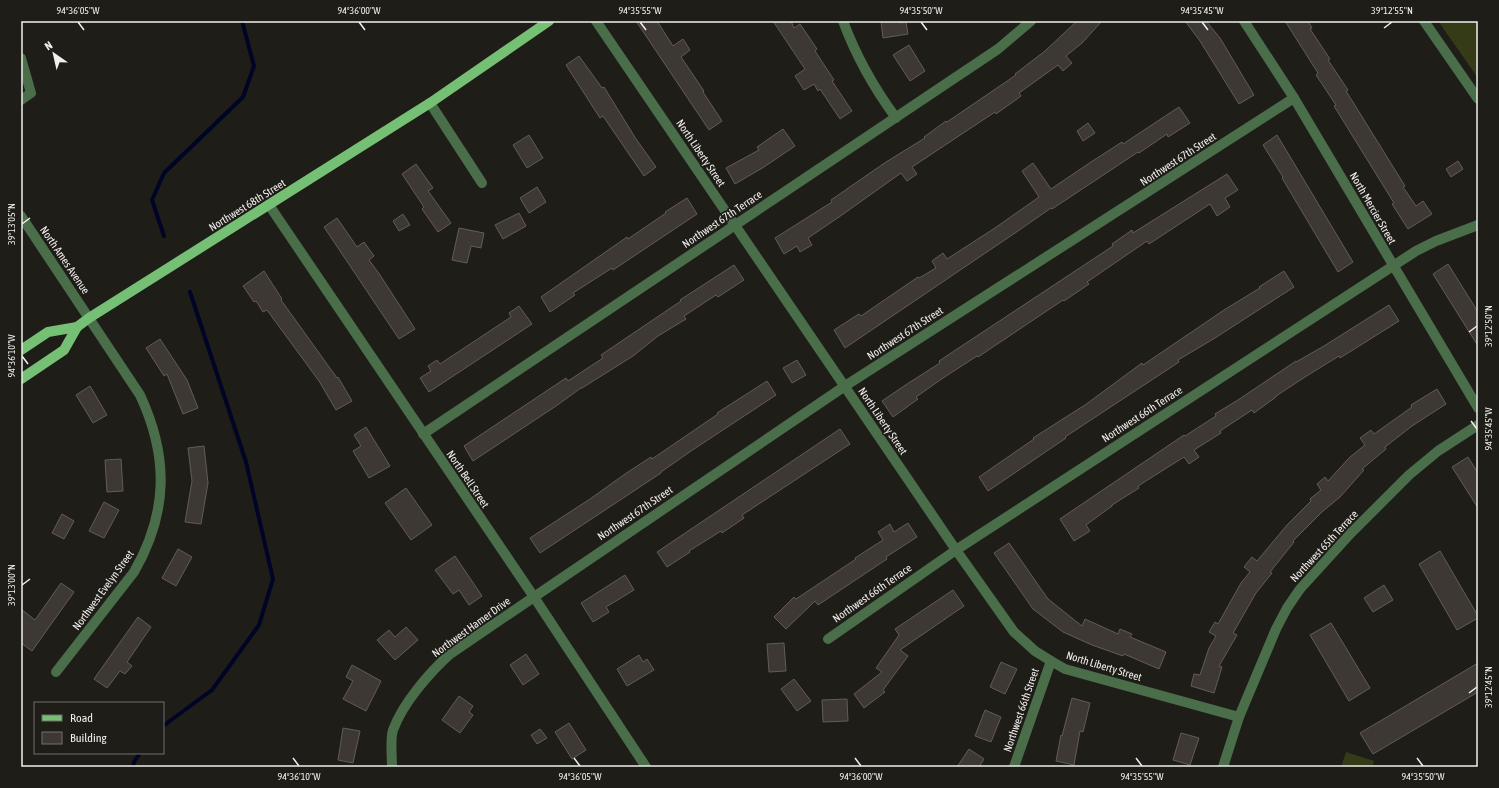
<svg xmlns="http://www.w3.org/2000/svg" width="1499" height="788" font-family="'Asap Condensed',sans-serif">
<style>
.green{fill:#343b16}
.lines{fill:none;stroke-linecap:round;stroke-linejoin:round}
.stream{stroke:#000525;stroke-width:4}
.building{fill:#3e3835;stroke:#625c59}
.minor{stroke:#4a6e4a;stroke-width:10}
.major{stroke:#75c075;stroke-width:10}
.ticks{fill:none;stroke:#f0efec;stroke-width:1.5}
.labels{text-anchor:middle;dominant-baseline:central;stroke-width:3.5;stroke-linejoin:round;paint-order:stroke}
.street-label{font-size:11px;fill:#f0efec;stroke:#1f1d18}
.neatline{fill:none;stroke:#f0efec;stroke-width:1.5}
.ticks-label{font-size:10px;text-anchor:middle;fill:#f0efec}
</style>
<rect width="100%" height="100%" fill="#1f1d18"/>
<g class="green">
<path d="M1438,21H1478V78Z"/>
<path d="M1346,752L1374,761L1372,767H1341Z"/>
</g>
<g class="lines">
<g class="stream">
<path d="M164,236L152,200L164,173L243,97L254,66L242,21"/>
<path d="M163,726L212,690L259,625L273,579L246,462L190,292"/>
<path d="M133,767L134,762L140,753"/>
</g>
</g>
<g class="building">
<path d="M636,21H657L673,46L683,39L690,50L681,57L704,91L703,92L722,121L709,130Z"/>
<path d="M773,21H791L794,28L800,24L817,49L815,51L834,80L832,81L852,111L840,119L820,89L818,91L814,84L804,90L795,76L805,69Z"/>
<path d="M881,21H900V23L906,22L908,34L883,38Z"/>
<path d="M1077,21H1102L1082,43L1066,56L1072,63L1063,71L1058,65L1019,93L1021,96L996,114L995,112L912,167L917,174L907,181L901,173L839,217L808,238L812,245L800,252L797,246L784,254L775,238L832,202L831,200L886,162L925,138L924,137L946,121L947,122L1016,75L1015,74L1045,51Z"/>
<path d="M1185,21H1206L1220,38L1254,95L1239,104L1200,41Z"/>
<path d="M1285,21H1308L1312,28L1310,29L1330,59L1328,60L1348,90L1346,91L1405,186L1403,187L1416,206L1423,201L1432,214L1408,229L1392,204L1394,203L1334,106L1336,105L1316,75L1318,73Z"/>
<path d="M909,45L925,71L910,81L893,55Z"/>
<path d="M579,56L602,88L604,87L636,139L656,167L644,176L603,116L600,118L566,65Z"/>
<path d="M1179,107L1190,123L1168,137L1167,134L1139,153L1138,152L1052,209L1051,208L1015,233L845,348L834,330L859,314L861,316L918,277L919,278L936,268L932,261L943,253L947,259L995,228L1039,197L1022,171L1033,163L1051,189L1091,162L1122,142L1123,144Z"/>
<path d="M1088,123L1095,133L1083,141L1077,131Z"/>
<path d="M783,129L795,146L764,167L735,184L726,168L759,150L757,147Z"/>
<path d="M529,135L543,158L527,168L513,145Z"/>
<path d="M1277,135L1353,262L1338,272L1282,178L1283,177L1263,145Z"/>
<path d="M1458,161L1463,169L1451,177L1446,169Z"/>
<path d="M416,164L433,188L428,191L451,223L438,232L422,209L424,207L402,174Z"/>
<path d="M1227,174L1238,190L1225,198L1230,207L1217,216L1210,204L1149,244L1147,241L1087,282L1089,284L1064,301L1063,300L978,357L977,356L943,378L916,397L918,399L893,417L882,401L907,384L940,363L939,361L1113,246L1112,244L1132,230L1133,233Z"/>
<path d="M537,187L546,202L529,213L520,198Z"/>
<path d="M687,198L697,214L613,270L612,268L573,293L575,295L550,312L541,297L627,237L628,239L666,213L665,212Z"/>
<path d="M519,213L526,226L503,239L495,225Z"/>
<path d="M403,214L410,225L399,231L393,221Z"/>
<path d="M337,218L357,247L364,242L374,256L369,260L380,275L415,329L399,339L324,227Z"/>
<path d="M459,228L484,233L481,248L471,246L467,263L452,260Z"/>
<path d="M1448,264L1478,312V346L1433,274Z"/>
<path d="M734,265L744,280L718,297L716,295L684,316L686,319L658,336L633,356L582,388H581L556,406L473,461L464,446L566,378L568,381L603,358L601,355L681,301L680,300Z"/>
<path d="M264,271L282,299L281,300L337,378L338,377L352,401L336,410L319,381L267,310L263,312L256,301L254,302L243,286Z"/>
<path d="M1284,271L1294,287L1215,338L1178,360L1179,362L1065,437L1066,438L988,491L979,477L1034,439L1033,438L1085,405L1142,363L1143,365L1224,310L1260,288L1259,287Z"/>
<path d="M1389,305L1399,321L1340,358L1339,356L1305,377L1276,396V397L1254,413L1252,410L1220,431L1221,433L1194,450L1199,457L1189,464L1184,457L1138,486L1139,488L1112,505V506L1086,525L1090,531L1074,541L1060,519L1184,435L1185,436L1216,416L1215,414L1238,400L1296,361V362L1324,346Z"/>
<path d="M519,306L532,324L429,392L420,378L431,371L428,366L437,360L440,364L511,317L509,313Z"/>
<path d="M160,339L187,380L198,408L183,414L167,374L164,376L146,348Z"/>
<path d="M797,360L806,375L792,383L783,368Z"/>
<path d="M767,381L776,395L691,451L661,472V473L540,553L530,538L590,499L625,474L651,457L652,459L718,414L717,413Z"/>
<path d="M90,386L107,415L93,423L76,395Z"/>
<path d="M1437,389L1446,404L1412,426L1385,447L1386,449L1362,469L1364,470L1340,497L1323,511L1293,541L1294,542L1270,572L1272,573L1256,593L1233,633L1237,635L1219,666L1222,667L1214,693L1191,686L1194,674L1200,675L1209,648L1216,636L1209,632L1215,622L1218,624L1241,583L1250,572L1244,567L1252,557L1257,561L1287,525L1311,501L1310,499L1321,490L1317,484L1325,477L1328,481L1350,457L1365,445L1360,438L1371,430L1374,434L1412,407L1411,405Z"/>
<path d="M366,427L390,466L369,478L353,451L361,446L354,435Z"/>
<path d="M840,429L850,444L742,515L744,518L722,533L721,531L689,551L690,552L667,567L657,552Z"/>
<path d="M204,446L208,483L201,524L185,522L192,481L188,448Z"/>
<path d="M1468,457L1478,473V508L1452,467Z"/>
<path d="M121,459L123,491L107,492L105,460Z"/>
<path d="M406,488L432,525L411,540L385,503Z"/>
<path d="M104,502L119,510L104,538L89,531Z"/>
<path d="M62,514L74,521L64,539L52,533Z"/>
<path d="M908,523L917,537L886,557L887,559L818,605L815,601L786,629L774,617L794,597L796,599L856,559L855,558L883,540L878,532L890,524L894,532Z"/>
<path d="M1009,543L1048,599L1082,626L1085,619L1118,634L1120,629L1132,634L1130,637L1166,652L1159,669L1124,654L1123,656L1092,645L1063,632L1033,609L994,553Z"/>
<path d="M178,549L192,557L176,586L162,578Z"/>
<path d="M1440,551L1478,616V618L1457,630L1419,564Z"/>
<path d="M455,556L482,596L469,605L459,590L453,594L435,570Z"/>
<path d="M625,575L634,590L606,607L609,612L593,622L581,603Z"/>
<path d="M61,583L74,592L32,651L21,643V609L35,620Z"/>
<path d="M1384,585L1393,600L1373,612L1364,598Z"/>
<path d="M953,590L964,606L900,650L908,656L883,690L885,692L864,708L854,694L882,672L876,668L899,635L895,629Z"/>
<path d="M138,617L151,627L127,662L132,666L125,674L120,671L107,688L94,679Z"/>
<path d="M1331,623L1370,688L1349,701L1310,635Z"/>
<path d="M406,627L418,640L395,660L377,640L389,630L395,637Z"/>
<path d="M784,643L786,671L769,672L767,644Z"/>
<path d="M526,654L539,674L523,685L510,665Z"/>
<path d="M639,655L643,662L647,659L654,670L627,686L617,669Z"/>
<path d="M1001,662L1017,669L1005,694L990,687Z"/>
<path d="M1478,663V692L1373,754L1360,733Z"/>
<path d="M352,665L381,681L366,711L343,699L353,681L346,677Z"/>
<path d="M794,679L811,701L797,711L781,689Z"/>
<path d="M459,696L473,706L469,712L473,715L460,733L442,720Z"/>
<path d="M1072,698L1090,703L1083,732L1080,731L1074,765L1056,761L1061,735L1062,736Z"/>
<path d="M847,699L848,721L823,722L822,700Z"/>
<path d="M985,710L1001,717L991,742L975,736Z"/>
<path d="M569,723L586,750L572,759L555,732Z"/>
<path d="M343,728L360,731L353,763L338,760Z"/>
<path d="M540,729L547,738L537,744L531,735Z"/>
<path d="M1181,733L1199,738L1190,765L1173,760Z"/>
<path d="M969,749L984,759L979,767H957Z"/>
</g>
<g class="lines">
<g class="minor">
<path d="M596,21L956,550L1014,632L1035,651L1051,661L1065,669L1239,717"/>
<path d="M843,21C856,56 874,88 896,118"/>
<path d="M1244,21L1294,98L1478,408"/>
<path d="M1424,21L1478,99"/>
<path d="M21,58L31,93L21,100"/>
<path d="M430,103L482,183"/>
<path d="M269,205L534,597L646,767"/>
<path d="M21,216L140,395C169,457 168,513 134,572L56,672"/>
<path d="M423,434L998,49L1031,21"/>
<path d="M828,639L956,550L1416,251L1436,241L1478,225"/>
<path d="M392,767C392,757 390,739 393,730C403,703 429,673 450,654L845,386L1294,98"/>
<path d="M1014,767L1051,661"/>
<path d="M1223,767L1239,717L1276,629L1287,608L1300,589L1351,533L1409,475L1438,451L1478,425"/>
</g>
<g class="major">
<path d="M21,350L48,332L77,327"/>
<path d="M21,379L64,350L77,327L89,318L430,103L549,21"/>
</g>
</g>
<path class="ticks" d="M78,22L84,30M359,22L365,30M640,22L646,30M921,22L927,30M1202,22L1208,30M1384,28L1392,22M22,224L30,218M1469,332L1477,326M22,356L28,364M1471,421L1477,429M22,585L30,579M1469,693L1477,687M293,758L299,766M574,758L580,766M855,758L861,766M1136,758L1142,766M1417,758L1423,766"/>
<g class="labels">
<g class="street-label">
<text transform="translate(701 153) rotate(56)">North Liberty Street</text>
<text transform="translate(1178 159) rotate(-33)">Northwest 67th Street</text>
<text transform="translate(247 205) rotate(-32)">Northwest 68th Street</text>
<text transform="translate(1373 208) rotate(60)">North Mercier Street</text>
<text transform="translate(722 219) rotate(-34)">Northwest 67th Terrace</text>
<text transform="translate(65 260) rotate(56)">North Ames Avenue</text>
<text transform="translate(905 333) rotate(-33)">Northwest 67th Street</text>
<text transform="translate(1142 414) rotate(-33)">Northwest 66th Terrace</text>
<text transform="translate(883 421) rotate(56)">North Liberty Street</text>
<text transform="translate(468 479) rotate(56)">North Bell Street</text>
<text transform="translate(635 513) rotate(-34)">Northwest 67th Street</text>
<text transform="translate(1324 546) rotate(-47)">Northwest 65th Terrace</text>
<text transform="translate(103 590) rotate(-54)">Northwest Evelyn Street</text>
<text transform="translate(872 593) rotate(-35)">Northwest 66th Terrace</text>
<text transform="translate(471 627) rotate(-36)">Northwest Hamer Drive</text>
<text transform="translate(1104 666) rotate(17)">North Liberty Street</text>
<text transform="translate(1021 710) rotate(-71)">Northwest 66th Street</text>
</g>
</g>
<rect width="1499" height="788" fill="none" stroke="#1f1d18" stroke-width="44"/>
<rect x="34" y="702" width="130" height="52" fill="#1f1d18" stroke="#73716d"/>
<rect x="42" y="715" width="20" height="6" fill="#75c075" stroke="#73716d"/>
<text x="70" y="722" font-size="12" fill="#f0efec">Road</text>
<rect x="42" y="732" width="20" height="12" fill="#3e3835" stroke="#73716d"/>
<text x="70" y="742" font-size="12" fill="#f0efec">Building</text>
<g transform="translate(54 54) rotate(326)" stroke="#1f1d18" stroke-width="3" paint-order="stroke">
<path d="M0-3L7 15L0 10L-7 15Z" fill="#f0efec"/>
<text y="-6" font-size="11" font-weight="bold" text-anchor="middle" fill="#f0efec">N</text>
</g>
<rect x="22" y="22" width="1455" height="744" class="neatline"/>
<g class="ticks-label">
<text x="78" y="14">94°36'05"W</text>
<text x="359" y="14">94°36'00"W</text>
<text x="640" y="14">94°35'55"W</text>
<text x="921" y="14">94°35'50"W</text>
<text x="1202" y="14">94°35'45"W</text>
<text x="1392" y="14">39°12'55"N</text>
<text transform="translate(11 224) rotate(-90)" y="4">39°13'05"N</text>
<text transform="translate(1488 326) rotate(-90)" y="4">39°12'50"N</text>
<text transform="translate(11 356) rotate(-90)" y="4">94°36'10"W</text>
<text transform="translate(1488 429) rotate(-90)" y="4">94°35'45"W</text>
<text transform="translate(11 585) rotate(-90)" y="4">39°13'00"N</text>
<text transform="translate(1488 687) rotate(-90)" y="4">39°12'45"N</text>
<text x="299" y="780">94°36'10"W</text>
<text x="580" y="780">94°36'05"W</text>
<text x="861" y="780">94°36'00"W</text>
<text x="1142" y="780">94°35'55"W</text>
<text x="1423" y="780">94°35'50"W</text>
</g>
</svg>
